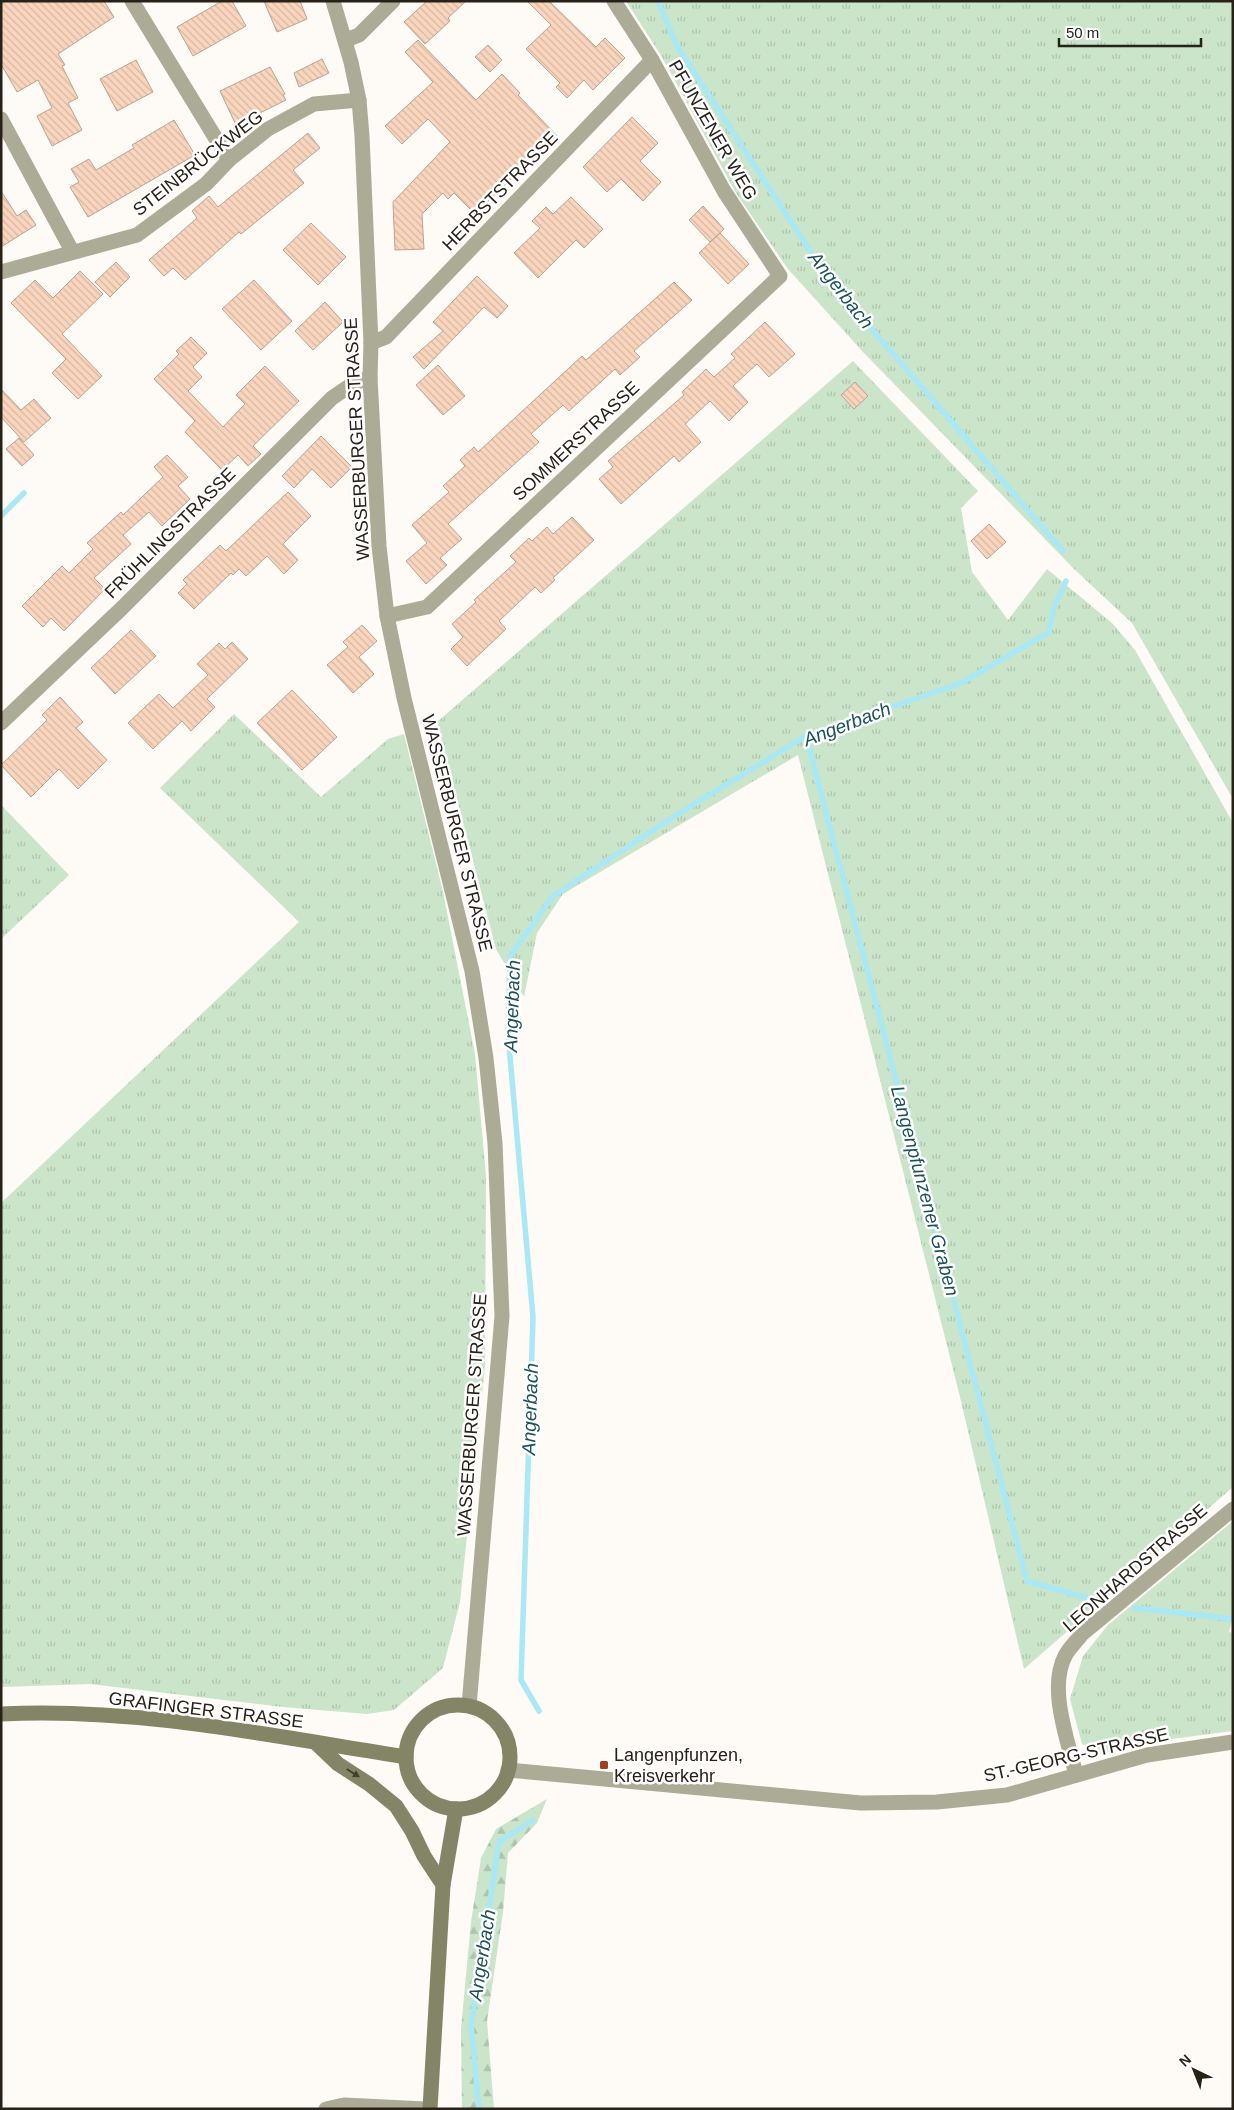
<svg xmlns="http://www.w3.org/2000/svg" width="1234" height="2110" font-family="Arial,sans-serif">
<style>
.grass{fill:url(#grass-tufts)}
.forest{fill:url(#forest-firs)}
.lines{fill:none;stroke-linecap:round;stroke-linejoin:round}
.stream{stroke:#a9e8f4;stroke-width:5.5}
.building{fill:url(#building-back-hatch);stroke:#bba292}
.street{stroke:#abab96;stroke-width:15}
.secondary{stroke:#848566;stroke-width:15}
.oneway{fill:#443f2f}
.poi-dot{fill:#a43c1d;stroke:#fff;stroke-width:2}
.labels{text-anchor:middle;dominant-baseline:central;stroke-width:5;stroke-linejoin:round;paint-order:stroke}
.street-label{font-size:18px;fill:#282118;stroke:#fff}
.poi-label{font-size:18px;fill:#282118;stroke:#fff;text-anchor:start}
.water-label{font-size:19px;font-style:italic;fill:#1c515a;stroke:#fff}
</style>
<defs>
<pattern id="grass-tufts" width="24" height="20" patternUnits="userSpaceOnUse" patternTransform="scale(1.25)"><rect width="24" height="20" fill="#cae5ca"/><path d="M3 7l-1-3M5 7V3M7 7l1-3M15 17l-1-3M17 17v-4M19 17l1-3" fill="none" stroke="#aec4ad"/></pattern>
<pattern id="forest-firs" width="22" height="20" patternUnits="userSpaceOnUse" patternTransform="scale(1.25)"><rect width="22" height="20" fill="#cae5ca"/><path d="M5 1l3.5 6h-7zM16 11l3.5 6h-7z" fill="#aec4ad"/></pattern>
<pattern id="building-back-hatch" width="6" height="6" patternUnits="userSpaceOnUse" patternTransform="scale(1.25)"><rect width="6" height="6" fill="#fad5bd"/><path d="M-1 5l2 2M0 0l6 6M5-1l2 2" fill="none" stroke="#d6b7a2"/></pattern>
</defs>
<rect width="100%" height="100%" fill="#fefaf5"/>
<g class="grass">
<path d="M626,1H1233V799L1132,623L1075,570L863,352L788,269L736,193L662,57Z"/>
<path d="M853,361L978,491L961,508L972,572L1008,620L1047,569L1112,623L1135,650L1233,823V1487L1024,1669L960,1397L798,755L563,894L537,933L524,997L496,949L437,722Z"/>
<path d="M234,714L321,797L388,739L404,734L443,892L475,1054L486,1176L485,1366L460,1602L443,1668L394,1710L367,1714L283,1707L90,1684L1,1687V1203L299,922L160,788Z"/>
<path d="M1,805L69,875L1,939Z"/>
<path d="M1233,1521V1616L1229,1632L1233,1633V1731L1156,1741L1101,1754L1082,1744L1070,1699L1083,1656L1108,1625Z"/>
</g>
<path class="forest" d="M547,1799L537,1823L508,1853L503,1912L487,2021L494,2109H462L461,2029L471,1922L481,1858L496,1829Z"/>
<g class="lines">
<g class="stream">
<path d="M658,1L677,46L827,277L1063,551"/>
<path d="M1,516L24,493"/>
<path d="M806,736L1027,1581L1091,1599"/>
<path d="M1135,1608L1233,1619"/>
<path d="M539,1711L521,1680L533,1317L508,1034L510,956L553,896L673,817L806,736L959,684L1048,633L1055,605L1066,581"/>
<path d="M479,2109L471,2025L499,1842L533,1820"/>
</g>
</g>
<g class="building">
<path d="M1,1H104L114,17L58,54L65,65L62,66L78,98L68,103L82,130L52,146L37,116L52,108L38,80L17,92L1,64Z"/>
<path d="M222,1H232L246,26L193,56L177,27Z"/>
<path d="M264,1H300L307,19L277,32Z"/>
<path d="M427,1H466L448,18L450,21L425,44L404,22Z"/>
<path d="M527,1H549L596,47L605,38L625,58L593,90L584,80L567,98L556,87L560,83L526,49L551,25Z"/>
<path d="M418,40L476,100L502,74L520,93L518,95L559,138L519,176L516,174L475,214L454,193L448,199L443,193L422,214L424,249L395,250L393,202L450,142L428,119L402,144L385,126L433,82L405,52Z"/>
<path d="M488,45L502,60L490,72L475,57Z"/>
<path d="M322,59L329,73L299,87L294,73Z"/>
<path d="M136,60L153,92L117,111L100,79Z"/>
<path d="M270,67L285,94L283,95L286,100L236,125L220,91Z"/>
<path d="M632,117L658,143L640,161L661,182L643,201L621,179L607,192L583,167Z"/>
<path d="M174,120L195,155L88,217L70,187L79,182L71,169L89,159L96,170L134,148L132,145Z"/>
<path d="M308,133L320,148L293,170L304,183L241,234L239,232L185,280L173,268L164,276L149,260L197,218L192,211L209,196L218,207Z"/>
<path d="M1,191L17,216L26,210L36,225L1,247Z"/>
<path d="M571,197L603,229L584,248L576,240L538,278L514,253L540,228L532,221L546,207L553,214Z"/>
<path d="M703,206L724,229L710,242L689,220Z"/>
<path d="M311,223L346,257L318,285L283,250Z"/>
<path d="M720,233L749,264L728,284L699,253Z"/>
<path d="M116,262L130,277L110,297L95,282Z"/>
<path d="M80,271L103,294L62,334L102,376L78,399L52,373L66,359L11,303L35,280L53,298Z"/>
<path d="M477,276L508,306L497,318L484,307L424,369L413,357L443,331L433,322Z"/>
<path d="M254,280L292,321L261,350L222,309Z"/>
<path d="M674,282L692,300L634,351L640,357L620,375L615,369L569,411L563,405L531,434L539,442L448,524L462,539L440,558L447,565L426,584L406,561L427,543L412,525L449,492L443,486L465,466L460,460L474,447L478,452L582,356L586,360Z"/>
<path d="M325,302L343,322L313,350L295,331Z"/>
<path d="M765,322L795,354L769,377L757,364L733,386L748,402L729,421L710,401L685,424L701,442L679,462L674,456L621,504L599,479L613,467L608,461L684,395L682,392L706,369L714,377L735,358L731,354Z"/>
<path d="M191,337L207,353L193,367L202,377L188,391L223,427L245,404L236,395L265,366L299,401L253,446L261,454L248,466L238,455L222,470L185,432L195,421L154,379L179,354L176,351Z"/>
<path d="M438,365L465,396L443,415L416,385Z"/>
<path d="M855,382L868,396L854,409L841,395Z"/>
<path d="M1,389L21,410L34,399L51,418L24,442L1,417Z"/>
<path d="M321,436L352,467L331,488L312,469L294,488L282,476Z"/>
<path d="M19,438L34,455L22,466L6,449Z"/>
<path d="M167,455L188,477L178,486L190,499L162,526L149,512L123,535L131,544L94,578L105,589L64,631L51,618L43,627L22,606L62,566L69,573L93,549L87,543L121,512L123,515L163,477L154,467Z"/>
<path d="M288,492L311,516L283,544L298,560L284,574L267,556L246,576L239,569L233,575L231,573L194,609L178,593L187,584L183,580L220,545L226,551Z"/>
<path d="M572,517L594,540L553,578L555,580L541,593L535,587L499,621L506,629L467,666L451,649L463,637L452,624L476,602L474,600L516,562L510,556L529,538L532,541L547,527L553,534Z"/>
<path d="M989,524L1006,542L987,559L971,541Z"/>
<path d="M362,625L377,641L359,657L374,674L353,693L327,665L348,647L343,642Z"/>
<path d="M131,630L156,656L115,694L91,668Z"/>
<path d="M232,642L248,659L207,699L215,707L191,731L182,721L153,749L128,723L159,694L173,708L208,675L197,664L219,643L225,649Z"/>
<path d="M292,690L337,737L302,770L257,723Z"/>
<path d="M60,697L83,722L76,728L107,760L78,789L59,769L31,797L1,765L47,720L42,715Z"/>
</g>
<g class="lines">
<g class="street">
<path d="M132,1L229,160"/>
<path d="M333,1L351,62L359,100L362,136L371,343L370,378L379,546L387,616L404,698L472,971L486,1058L495,1143L502,1316L469,1706"/>
<path d="M346,40L359,35L393,1"/>
<path d="M1,119L72,251"/>
<path d="M1,272L137,235L206,184L229,160L268,129L314,104L359,100"/>
<path d="M371,343L386,337L652,60"/>
<path d="M387,616L427,607L780,276L724,191L652,60L614,1"/>
<path d="M1,723L122,608L332,398L354,383L370,378"/>
<path d="M508,1770L861,1803L937,1802L1007,1795L1147,1755L1233,1742"/>
<path d="M1076,1775C1068,1740 1048,1689 1065,1656C1069,1648 1077,1641 1082,1634L1233,1509"/>
<path d="M326,2109L344,2105L425,2109"/>
</g>
<g class="secondary">
<circle cx="458" cy="1757" r="52"/>
<path d="M1,1714C136,1707 272,1736 406,1757"/>
<path d="M316,1743L338,1764L369,1784L396,1806L412,1831L424,1856L443,1885"/>
<path d="M430,2109L443,1885L456,1809"/>
</g>
</g>
<defs><path id="oneway-solid" d="M-6-.8H1V-3.2L6.5 0L1 3.2V.8H-6Z" transform="scale(1.25)"/></defs>
<use class="oneway" href="#oneway-solid" transform="translate(353 1773) rotate(32)"/>
<rect class="poi-dot" x="599" y="1760" width="10" height="10" rx="2.5"/>
<g class="labels">
<g class="street-label">
<text transform="translate(713 130) rotate(60)">PFUNZENER WEG</text>
<text transform="translate(198 163) rotate(-38)">STEINBRÜCKWEG</text>
<text transform="translate(500 191) rotate(-46)">HERBSTSTRASSE</text>
<text transform="translate(357 439) rotate(-93)">WASSERBURGER STRASSE</text>
<text transform="translate(576 441) rotate(-43)">SOMMERSTRASSE</text>
<text transform="translate(170 533) rotate(-45)">FRÜHLINGSTRASSE</text>
<text transform="translate(457 833) rotate(76)">WASSERBURGER STRASSE</text>
<text transform="translate(472 1415) rotate(-86)">WASSERBURGER STRASSE</text>
<text transform="translate(1135 1568) rotate(-41)">LEONHARDSTRASSE</text>
<text transform="translate(206 1710) rotate(7)">GRAFINGER STRASSE</text>
<text transform="translate(1076 1755) rotate(-13)">ST.-GEORG-STRASSE</text>
</g>
<g class="poi-label">
<text x="614" y="1755">Langenpfunzen,<tspan x="614" dy="21">Kreisverkehr</tspan></text>
</g>
<g class="water-label">
<text transform="translate(841 290) rotate(52)">Angerbach</text>
<text transform="translate(847 724) rotate(-21)">Angerbach</text>
<text transform="translate(512 1006) rotate(-88)">Angerbach</text>
<text transform="translate(925 1191) rotate(75)">Langenpfunzener Graben</text>
<text transform="translate(530 1409) rotate(-88)">Angerbach</text>
<text transform="translate(482 1955) rotate(-81)">Angerbach</text>
</g>
</g>
<rect width="1234" height="2110" fill="none" stroke="#282118" stroke-width="5"/>
<g transform="translate(1194 2070) rotate(317)" stroke="#ffffff" stroke-width="4" paint-order="stroke">
<path d="M0-4L9 19L0 12L-9 19Z" fill="#282118"/>
<text y="-8" font-size="14" font-weight="bold" text-anchor="middle" fill="#282118">N</text>
</g>
<path d="M1059 38v8h142v-8" fill="none" stroke="#282118" stroke-width="2.5"/>
<text x="1066" y="38" font-size="15" fill="#282118" stroke="#ffffff" stroke-width="4" paint-order="stroke">50 m</text>
</svg>
